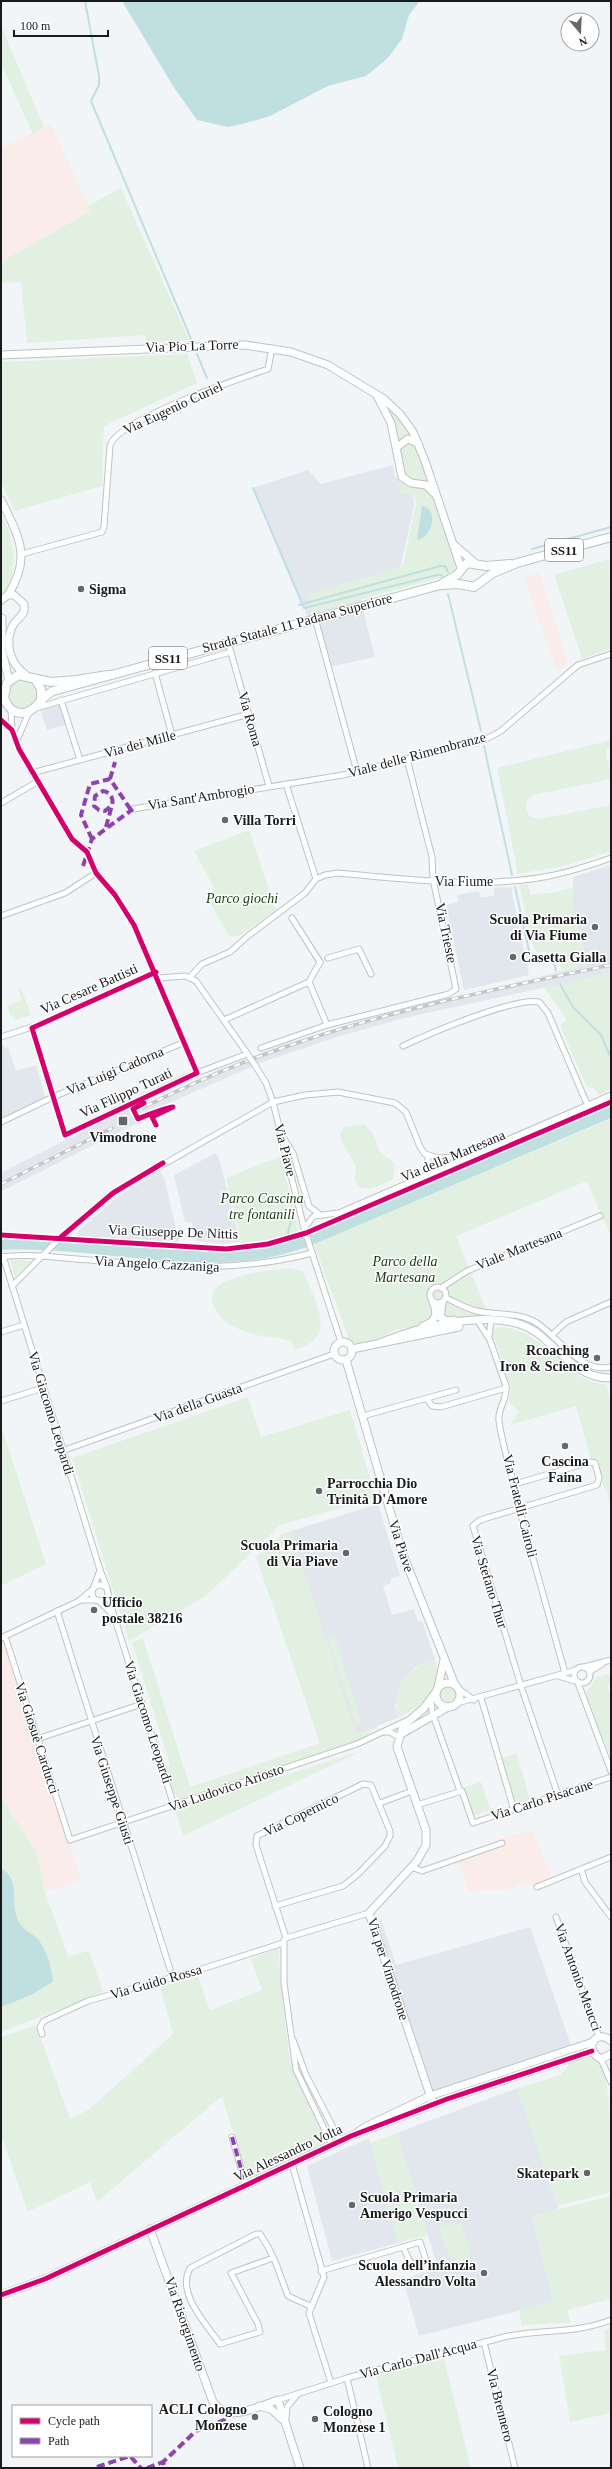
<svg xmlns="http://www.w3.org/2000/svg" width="612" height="2469" font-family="Georgia,serif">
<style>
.built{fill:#e1e7ed}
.industrial{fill:#f9ece9}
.green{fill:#e2f0e2}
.water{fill:#c0dfe0}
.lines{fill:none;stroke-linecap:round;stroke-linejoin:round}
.stream{stroke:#c0dfe0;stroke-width:2}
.street-casing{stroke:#c0c2c4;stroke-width:7}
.secondary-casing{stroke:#c0c2c4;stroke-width:9}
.primary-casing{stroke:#c0c2c4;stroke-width:10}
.street{stroke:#fdfefe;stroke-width:5}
.secondary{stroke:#fdfefe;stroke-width:7}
.primary{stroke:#fdfefe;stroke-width:8}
.rail-casing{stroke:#c4c5c5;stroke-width:3.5}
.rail{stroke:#fff;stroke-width:2;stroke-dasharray:6;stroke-linecap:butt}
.street-bridge-casing{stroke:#c0c2c4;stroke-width:7;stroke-linecap:butt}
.street-bridge{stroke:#fdfefe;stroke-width:5}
.quiet{stroke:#8e44ad;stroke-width:4;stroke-dasharray:8 4;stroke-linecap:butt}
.cycleway-casing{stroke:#fff;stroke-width:8}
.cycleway{stroke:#d6006c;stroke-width:5}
.poi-dot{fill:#656769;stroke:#fff;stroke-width:1.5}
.labels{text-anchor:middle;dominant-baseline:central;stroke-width:3;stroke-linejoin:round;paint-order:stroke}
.shield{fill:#fff;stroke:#5e5f60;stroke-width:1}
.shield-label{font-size:13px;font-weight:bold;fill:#191a1c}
.street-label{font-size:14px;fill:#191a1c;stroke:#fff}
.poi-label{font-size:14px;font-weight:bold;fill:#191a1c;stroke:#fff;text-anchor:start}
.park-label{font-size:14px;font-style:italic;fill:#163810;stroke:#fff}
</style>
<rect width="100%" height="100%" fill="#f2f5f7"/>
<g class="built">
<path d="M393,465L395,476L413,495L414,506L400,569L356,582L375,657L329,667L315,619L309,620L253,488L308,470L321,484Z"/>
<path d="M61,700L69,724L47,730L39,707Z"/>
<path d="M611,865V973L404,1018L337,1037L263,1062L153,1110L140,1117L141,1121L2,1191L3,1194L1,1195V1173L133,1106L135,1109L216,1071L281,1045L379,1016L588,965L573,908V877Z"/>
<path d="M511,887L529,975L464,990L446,905L458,902L457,895L479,891L481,898L495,895L493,888Z"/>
<path d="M4,1045L5,1048L8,1047L16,1071L36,1065L45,1097L1,1118V1046Z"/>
<path d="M216,1153L220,1161L240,1242L223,1244L197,1241L192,1223L185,1222L174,1175Z"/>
<path d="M160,1171L165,1180L179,1243L73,1236L117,1197Z"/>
<path d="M378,1504L400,1576L390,1579L391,1583L383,1586L392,1615L414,1609L418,1621H422L435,1659L415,1667L399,1686L395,1706L399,1717L356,1735L291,1531Z"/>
<path d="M381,1919L396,1965L530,1927L572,2048L430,2096L372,1922Z"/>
<path d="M517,2088L559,2209L532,2216L554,2302L419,2336L403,2279L438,2268L397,2133Z"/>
<path d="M369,2138L398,2243L332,2261L307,2166Z"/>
</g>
<g class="industrial">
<path d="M51,124L90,210L1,262V148Z"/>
<path d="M539,572L568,663L557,671L524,577Z"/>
<path d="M4,1638L81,1881L45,1892L36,1851L1,1797V1640Z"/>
<path d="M532,1831L553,1880L537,1887L523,1884L516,1886L517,1889L484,1890L470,1893L457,1859L502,1843L500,1838Z"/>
</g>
<g class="green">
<path d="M1,25L44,128L33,134L1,63Z"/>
<path d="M121,188L189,340L146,342V335L27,343L21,282L1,283V262L90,211L88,206Z"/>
<path d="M187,354L197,383L104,426L102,486L15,511L1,482V362Z"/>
<path d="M388,408L397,414L411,437L398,442Z"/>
<path d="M409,442L417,447L431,484L416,481L405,476L399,452L400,448Z"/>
<path d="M402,481C410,488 423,486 432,493L456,557C457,567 456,571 447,576L312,613L307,594L395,569L403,565L416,503L414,495L399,493Z"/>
<path d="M1,514C14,534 21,578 1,595Z"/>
<path d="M609,559L611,649L582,659L554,575Z"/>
<circle cx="23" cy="694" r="15"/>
<path d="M611,740V746L606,750L611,779L534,795C525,800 525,807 529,816L538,819L611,805V851L564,866L518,874L497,768Z"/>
<path d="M249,830L276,910L239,936H229L210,903L214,888L194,851Z"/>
<path d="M528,884L530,895L555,892L573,888V908L588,965L562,971L557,952H538L534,949L519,885Z"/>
<path d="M611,973V1090L599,1095L594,1088L587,1087L560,1026L566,1020C562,1007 550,1000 545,987Z"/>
<path d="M21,988L31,1015L15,1020L13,1016L11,1017L7,1006L22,1000L18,989Z"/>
<path d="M611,1119V1237L587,1181L456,1236L488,1314L394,1330C383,1337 361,1350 349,1339L314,1244Z"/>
<path d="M364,1124L374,1135L379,1151L395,1164L393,1179C383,1184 360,1197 355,1180C354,1174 357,1169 355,1164C350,1154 341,1145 340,1134L344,1127Z"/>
<path d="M281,1156L299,1233L268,1242L242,1246L226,1178Z"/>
<path d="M10,1260L32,1261L15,1276Z"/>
<path d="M289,1268L303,1271C314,1298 340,1340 295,1349L291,1341C275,1336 260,1338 244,1331C230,1326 219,1319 213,1304C203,1275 270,1271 289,1268Z"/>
<path d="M501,1327C545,1329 563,1381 607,1385L611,1407V1512L607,1490H605L597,1462L591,1459L576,1406L510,1425L519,1411L509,1403L511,1388L493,1333L495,1329Z"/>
<path d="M248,1397L261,1437L350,1410L376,1498L280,1525L206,1596L129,1641L72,1458Z"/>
<path d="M1,1425L46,1564L1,1586Z"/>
<path d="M291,1531L356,1734L380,1725L363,1738L352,1742L182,1799C171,1796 169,1776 166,1766L170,1765L132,1642L143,1638L190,1787L320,1743L256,1557L283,1533Z"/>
<path d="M334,1635L362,1723L356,1725L327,1637Z"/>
<path d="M435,1659C444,1688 423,1707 399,1717C389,1687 407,1668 435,1659Z"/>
<path d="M611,1673V1684L607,1685L611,1697V1758L585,1695L597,1677Z"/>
<circle cx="448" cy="1695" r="9"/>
<path d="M364,1750L183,1836L175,1810Z"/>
<path d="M517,1754L530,1800L516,1804L502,1758Z"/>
<path d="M481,1782L491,1810L472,1816L463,1788Z"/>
<path d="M1,1797L36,1851L45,1892L68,1956L89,1951L103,1992L1,2032V2007L45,1988L52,1971C48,1963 46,1950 41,1942C34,1934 23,1931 18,1921C11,1904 20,1879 1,1868Z"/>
<path d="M279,1948L280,1978L290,2063L327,2142L248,2179L222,2096L97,2202L90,2182L28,2212L1,2135V2037L36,2025L70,2119L88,2110L173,2034L160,1987L198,1977L210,2010L262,1990L251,1959Z"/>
<path d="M588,2056C593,2058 598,2059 601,2063C612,2086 611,2163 611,2192L558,2206L517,2088L561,2075L573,2059Z"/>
<path d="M397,2133L428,2235L398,2243L370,2143Z"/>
<path d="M611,2196V2299L567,2310L571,2323L522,2325L519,2311L554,2301L532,2216Z"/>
<path d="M449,2223L461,2224L471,2249L468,2256L456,2264L445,2247L439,2227Z"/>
<path d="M611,2328V2413L570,2422L559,2356L606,2350L604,2331Z"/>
<path d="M444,2359L471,2468H398L376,2376Z"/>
</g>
<g class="water">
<path d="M122,1H420L409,15L402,39L387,59L366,76L328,86L270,116L246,123L228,127L197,120L173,86Z"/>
<path d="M422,506C440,509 432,538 417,540Z"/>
<path d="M611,1105V1118L312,1245C214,1284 103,1245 1,1250V1237C107,1235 215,1269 317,1231Z"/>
<path d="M1,1868C22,1880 9,1904 19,1922C24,1932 36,1934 41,1943C48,1954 52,1970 53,1982L31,1995L1,2007Z"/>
</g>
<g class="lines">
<g class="stream">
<path d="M85,1L99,76V85L91,101L191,339"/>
<path d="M197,354L207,378"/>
<path d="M253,488L304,608L437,575H441L444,578"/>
<path d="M532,549L611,527"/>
<path d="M448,594L481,731"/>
<path d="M299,605L440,566H445L448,572"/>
<path d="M484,746L512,875"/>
<path d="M515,887L529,951L534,957L554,963L556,971"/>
<path d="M560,984L573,1007L601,1035L611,1058"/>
<path d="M289,1236L288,1232L292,1217"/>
</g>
<g class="street-casing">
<g id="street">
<path d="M22,554L102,532L104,527L110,446C116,420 241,378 268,369L272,348"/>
<path d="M315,618L357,772"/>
<path d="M228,642L269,786"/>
<path d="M155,673L172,735"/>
<path d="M61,700L80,760"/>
<path d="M36,708L231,652"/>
<path d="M11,709L12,730"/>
<path d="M1,720L12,730L19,749L72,839L87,852L96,873L115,895L134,925L197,1073"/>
<path d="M17,740L29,712"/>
<path d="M32,773L249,714"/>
<path d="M286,784L316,879"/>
<path d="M1,803L37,782"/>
<path d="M133,809L343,775L486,739L501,731L578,665L611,654"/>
<path d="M1,916L65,893L96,873"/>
<path d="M292,918L320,962"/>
<path d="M328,958L359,949L371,974"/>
<path d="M190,977L202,964L230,952L249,935L305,893L316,879L325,875L338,873C405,879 484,889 549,876C570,872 591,865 611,858"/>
<path d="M159,978L185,976L196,981L249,1056"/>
<path d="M309,982L327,1025"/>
<path d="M224,1020L309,982L320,962"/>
<path d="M32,1028L65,1135L189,1076L247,1054"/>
<path d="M1,1037L41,1024L156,972"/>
<path d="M403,1046C428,1034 515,997 539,1002L548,1013L587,1104"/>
<path d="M261,1048L327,1025L449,994L456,989L433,879L432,857L407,759"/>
<path d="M255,1065L266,1083L273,1102L304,1228L341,1342"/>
<path d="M1,1122L53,1097L185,1042"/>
<path d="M283,1137L293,1153L309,1206L319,1214"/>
<path d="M427,1174L428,1156"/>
<path d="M304,1228L314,1216L339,1213L611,1095"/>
<path d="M3,1256L100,1570"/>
<path d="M1,1257C29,1253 60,1258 89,1260C170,1266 232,1274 312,1253"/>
<path d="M12,1286L61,1237L113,1193L273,1102L305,1095L338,1092L395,1103L406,1112L420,1147L425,1154L439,1158L468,1156"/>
<circle cx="438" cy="1295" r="8"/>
<path d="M441,1288L467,1271L600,1216"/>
<path d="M446,1298C456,1302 466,1309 477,1311C498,1316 517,1311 537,1323C559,1338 581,1374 611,1367"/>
<path d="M479,1323L490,1340L506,1386C508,1399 497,1409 499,1421C503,1450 514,1479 519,1508L565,1673"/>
<path d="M1,1332L24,1325"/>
<path d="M552,1335L566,1322L611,1302"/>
<path d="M489,1337L491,1321"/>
<path d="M427,1399L432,1406L441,1407L506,1388"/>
<path d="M1,1401L43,1388"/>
<path d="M363,1416L456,1390"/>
<path d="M62,1451L334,1354"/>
<path d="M515,1484L590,1462L595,1463L599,1478L597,1485L480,1520L473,1526L521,1686L558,1795"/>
<circle cx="100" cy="1593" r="8"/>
<path d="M80,1600H98L114,1616L108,1594"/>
<path d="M57,1611L170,1969"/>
<path d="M114,1616L174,1806"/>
<path d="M5,1636L70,1840L357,1744L406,1721"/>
<path d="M1,1638L79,1601L93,1589L100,1570L107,1588"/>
<circle cx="582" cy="1675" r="8"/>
<path d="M584,1667L611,1660"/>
<path d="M589,1672L602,1664"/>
<path d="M558,1676L575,1681"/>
<path d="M578,1683L611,1771"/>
<path d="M459,1689L474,1700"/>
<path d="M481,1698L514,1810"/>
<path d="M431,1699L432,1712L460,1791"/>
<path d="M457,1703L576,1670"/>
<path d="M383,1732H390L399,1737"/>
<path d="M37,1739L142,1704"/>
<path d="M380,1803L412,1791"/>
<path d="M417,1805L462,1791L473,1823L611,1777"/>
<path d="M411,1867L422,1871L502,1843"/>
<path d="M581,1869L585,1882L611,1917"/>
<path d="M537,1887L611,1857"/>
<path d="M275,1906L343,1886L358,1874L385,1846L390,1836V1831L371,1785L363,1784L257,1836L256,1845L286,1938"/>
<path d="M556,1917L599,2037"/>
<path d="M286,1938L369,1913"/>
<path d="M284,1940V1983L296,2070L332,2145"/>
<path d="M42,2034L40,2027L44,2021L88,2001L202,1969L283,1943"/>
<path d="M293,2040L306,2075L340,2141"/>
<path d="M601,2059L611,2082"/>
<path d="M232,2137L246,2186"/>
<path d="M292,2164L324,2277L309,2313L331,2383"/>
<path d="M273,2258L231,2273L258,2324L260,2332L220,2344C206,2323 176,2294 190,2268L256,2234H260C266,2243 271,2252 275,2261L288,2296L312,2307"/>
<path d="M321,2271L420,2242L426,2260L411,2264L403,2247"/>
<path d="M484,2342L515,2468"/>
<path d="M347,2378L368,2468"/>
<path d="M278,2400L347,2378L508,2336C546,2329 574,2334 611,2320"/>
<path d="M286,2419L287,2407L297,2395"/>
</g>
</g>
<g class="secondary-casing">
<g id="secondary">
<path d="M1,355L245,345L291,352L328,365L384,399L400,414L413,432L425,461L461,568"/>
<path d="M377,396L391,423L402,477L411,483L426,485L434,493"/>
<path d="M397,447L408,439L418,443"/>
<path d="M1,500C19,537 32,557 8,595"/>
<path d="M454,545L475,563"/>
<path d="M1,600L8,595H14L24,604C26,616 18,617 13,625C4,643 10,664 26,675"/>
<path d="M2,618V650L9,681"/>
<path d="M442,1303L440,1317L447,1321L454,1320"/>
<path d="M423,1326C435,1322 439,1315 433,1302"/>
<circle cx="343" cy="1351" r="9"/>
<path d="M382,1342C422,1326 498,1306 536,1332C560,1350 578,1379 611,1378"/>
<path d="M352,1349L459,1327"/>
<path d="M346,1360L402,1552L455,1685"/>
<circle cx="448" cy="1695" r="12"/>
<path d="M438,1687L444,1660"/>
<path d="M401,1734L448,1707"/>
<path d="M611,2041C598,2028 581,2048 601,2059L611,2054"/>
<path d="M433,2104L369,1913L417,1861L426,1845V1830L397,1747L403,1726L424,1708L435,1693"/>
<path d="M358,2132L367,2126L430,2096L593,2042"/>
<path d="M150,2229L213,2402C227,2424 259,2406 278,2400L300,2468"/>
<path d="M1,2295L45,2279L351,2136L447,2099L592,2051"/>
<path d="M259,2406L271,2409L283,2420"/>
</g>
</g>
<g class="primary-casing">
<g id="primary">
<path d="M443,583L457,575L467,563L486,566L510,564"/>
<path d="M108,675L76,680L51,682L18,675L7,683L4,697C6,704 9,709 16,712C34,718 39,697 53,691L440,585L459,584L474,587L493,573L517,563L611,537"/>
<path d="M35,679L41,689V700"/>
</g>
</g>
<use href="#street" class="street"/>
<use href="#secondary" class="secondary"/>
<use href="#primary" class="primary"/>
<g class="rail-casing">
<g id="rail">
<path d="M136,1111C182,1088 229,1067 277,1050C385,1011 499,988 611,965"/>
<path d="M1,1184L112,1128"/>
</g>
</g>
<use href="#rail" class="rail"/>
<g class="street-bridge-casing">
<path id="street-bridge" d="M250,1058L255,1065"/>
</g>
<use href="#street-bridge" class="street-bridge"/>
<g class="quiet">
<path d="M110,779L115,762"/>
<path d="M106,827L112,805C114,798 110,792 103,791L95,796L94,806L99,810L105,811L112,805"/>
<path d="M92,839L81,815L90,784L110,779L131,810"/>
<path d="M83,866L92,839L133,809"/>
<path d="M232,2137L246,2186"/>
<path d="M164,2465L163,2462L196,2431L224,2420L227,2413"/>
<path d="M97,2467L130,2456L141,2468"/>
<path d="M147,2468L163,2462"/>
</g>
<g class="cycleway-casing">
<g id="cycleway">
<path d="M1,720L12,730L19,749L72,839L87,852L96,873L115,895L134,925L197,1073L65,1135L32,1028L156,972"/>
<path d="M144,1103L133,1109L138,1119C144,1116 169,1107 173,1107L152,1117L156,1125"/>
<path d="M1,1235L226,1249L268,1244L306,1233L611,1102"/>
<path d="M61,1237L113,1193L163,1163"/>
<path d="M1,2295L45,2279L351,2136L447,2099L592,2051"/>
</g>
</g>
<use href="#cycleway" class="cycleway"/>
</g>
<g class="poi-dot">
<circle cx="81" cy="589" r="4"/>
<circle cx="225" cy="820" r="4"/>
<circle cx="595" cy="927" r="4"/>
<circle cx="513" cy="957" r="4"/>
<rect x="118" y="1116" width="10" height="10" rx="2"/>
<circle cx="597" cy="1358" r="4"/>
<circle cx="565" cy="1446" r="4"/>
<circle cx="319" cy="1491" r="4"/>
<circle cx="346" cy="1553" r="4"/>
<circle cx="94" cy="1610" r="4"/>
<circle cx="587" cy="2173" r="4"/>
<circle cx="352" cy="2205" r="4"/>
<circle cx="484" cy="2273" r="4"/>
<circle cx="255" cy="2417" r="4"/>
<circle cx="315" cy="2419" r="4"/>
</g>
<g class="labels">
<g class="shield">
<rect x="545" y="539" width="38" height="22" rx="3"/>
<rect x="149" y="647" width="38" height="22" rx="3"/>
</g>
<g class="shield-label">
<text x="564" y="550">SS11</text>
<text x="168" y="658">SS11</text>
</g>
<g class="street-label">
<text transform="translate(192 346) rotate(-2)">Via Pio La Torre</text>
<text transform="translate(173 408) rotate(-25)">Via Eugenio Curiel</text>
<text transform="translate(297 623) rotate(-15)">Strada Statale 11 Padana Superiore</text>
<text transform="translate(250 719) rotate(74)">Via Roma</text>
<text transform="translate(140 744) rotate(-15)">Via dei Mille</text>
<text transform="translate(417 755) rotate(-15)">Viale delle Rimembranze</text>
<text transform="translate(201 797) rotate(-9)">Via Sant'Ambrogio</text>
<text x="464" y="881">Via Fiume</text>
<text transform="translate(446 933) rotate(78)">Via Trieste</text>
<text transform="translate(89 989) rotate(-24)">Via Cesare Battisti</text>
<text transform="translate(115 1071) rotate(-23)">Via Luigi Cadorna</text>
<text transform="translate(126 1093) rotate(-25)">Via Filippo Turati</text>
<text transform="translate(285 1150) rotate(76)">Via Piave</text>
<text transform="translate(453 1156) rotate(-23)">Via della Martesana</text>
<text transform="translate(173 1232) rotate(2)">Via Giuseppe De Nittis</text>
<text transform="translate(519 1249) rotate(-22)">Viale Martesana</text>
<text transform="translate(157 1264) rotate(3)">Via Angelo Cazzaniga</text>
<text transform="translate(198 1403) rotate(-20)">Via della Guasta</text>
<text transform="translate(51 1413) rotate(73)">Via Giacomo Leopardi</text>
<text transform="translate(520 1506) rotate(76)">Via Fratelli Cairoli</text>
<text transform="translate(401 1546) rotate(72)">Via Piave</text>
<text transform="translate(489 1582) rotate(73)">Via Stefano Thur</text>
<text transform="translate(148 1722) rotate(72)">Via Giacomo Leopardi</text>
<text transform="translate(37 1738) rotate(72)">Via Giosuè Carducci</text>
<text transform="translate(226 1788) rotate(-19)">Via Ludovico Ariosto</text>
<text transform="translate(112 1790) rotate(72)">Via Giuseppe Giusti</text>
<text transform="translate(542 1800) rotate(-18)">Via Carlo Pisacane</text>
<text transform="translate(301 1815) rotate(-26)">Via Copernico</text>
<text transform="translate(388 1969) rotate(72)">Via per Vimodrone</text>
<text transform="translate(578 1977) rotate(70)">Via Antonio Meucci</text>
<text transform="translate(156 1982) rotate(-16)">Via Guido Rossa</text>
<text transform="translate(288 2153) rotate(-25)">Via Alessandro Volta</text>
<text transform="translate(185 2324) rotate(71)">Via Risorgimento</text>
<text transform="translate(418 2359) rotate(-15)">Via Carlo Dall'Acqua</text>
<text transform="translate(500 2405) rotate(76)">Via Brennero</text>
</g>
<g class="poi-label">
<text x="89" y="589">Sigma</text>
<text x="233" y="820">Villa Torri</text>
<text x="587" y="919" text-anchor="end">Scuola Primaria<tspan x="587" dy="16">di Via Fiume</tspan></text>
<text x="521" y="957">Casetta Gialla</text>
<text x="123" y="1137" text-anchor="middle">Vimodrone</text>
<text x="589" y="1350" text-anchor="end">Rcoaching<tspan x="589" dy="16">Iron &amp; Science</tspan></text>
<text x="565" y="1461" text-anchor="middle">Cascina<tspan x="565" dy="16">Faina</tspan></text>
<text x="327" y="1483">Parrocchia Dio<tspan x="327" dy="16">Trinità D'Amore</tspan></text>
<text x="338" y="1545" text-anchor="end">Scuola Primaria<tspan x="338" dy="16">di Via Piave</tspan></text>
<text x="102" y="1602">Ufficio<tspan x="102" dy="16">postale 38216</tspan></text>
<text x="579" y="2173" text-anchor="end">Skatepark</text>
<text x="360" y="2197">Scuola Primaria<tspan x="360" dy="16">Amerigo Vespucci</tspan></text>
<text x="476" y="2265" text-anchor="end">Scuola dell’infanzia<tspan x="476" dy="16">Alessandro Volta</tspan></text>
<text x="247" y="2409" text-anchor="end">ACLI Cologno<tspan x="247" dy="16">Monzese</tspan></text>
<text x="323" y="2411">Cologno<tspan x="323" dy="16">Monzese 1</tspan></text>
</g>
<g class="park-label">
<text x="242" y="898">Parco giochi</text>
<text x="262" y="1198">Parco Cascina<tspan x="262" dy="16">tre fontanili</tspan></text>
<text x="405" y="1261">Parco della<tspan x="405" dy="16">Martesana</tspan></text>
</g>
</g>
<rect width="612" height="2469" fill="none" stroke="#191a1c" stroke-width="4"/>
<rect x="12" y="2405" width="140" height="52" fill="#ffffff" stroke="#a3a3a4"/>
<rect x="20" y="2418" width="20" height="6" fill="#d6006c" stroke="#a3a3a4"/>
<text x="48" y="2425" font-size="12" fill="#191a1c">Cycle path</text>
<rect x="20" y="2438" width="20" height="6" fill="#8e44ad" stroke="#a3a3a4"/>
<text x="48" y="2445" font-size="12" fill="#191a1c">Path</text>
<g transform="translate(580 32) rotate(161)"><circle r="19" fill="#ffffff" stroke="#a3a3a4"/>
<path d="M0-3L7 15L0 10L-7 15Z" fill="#656769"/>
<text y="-6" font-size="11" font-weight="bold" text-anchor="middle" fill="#191a1c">N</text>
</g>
<path d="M14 30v6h94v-6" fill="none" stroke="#191a1c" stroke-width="2"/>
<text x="20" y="30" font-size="12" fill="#191a1c" stroke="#ffffff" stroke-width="3" paint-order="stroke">100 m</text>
</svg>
